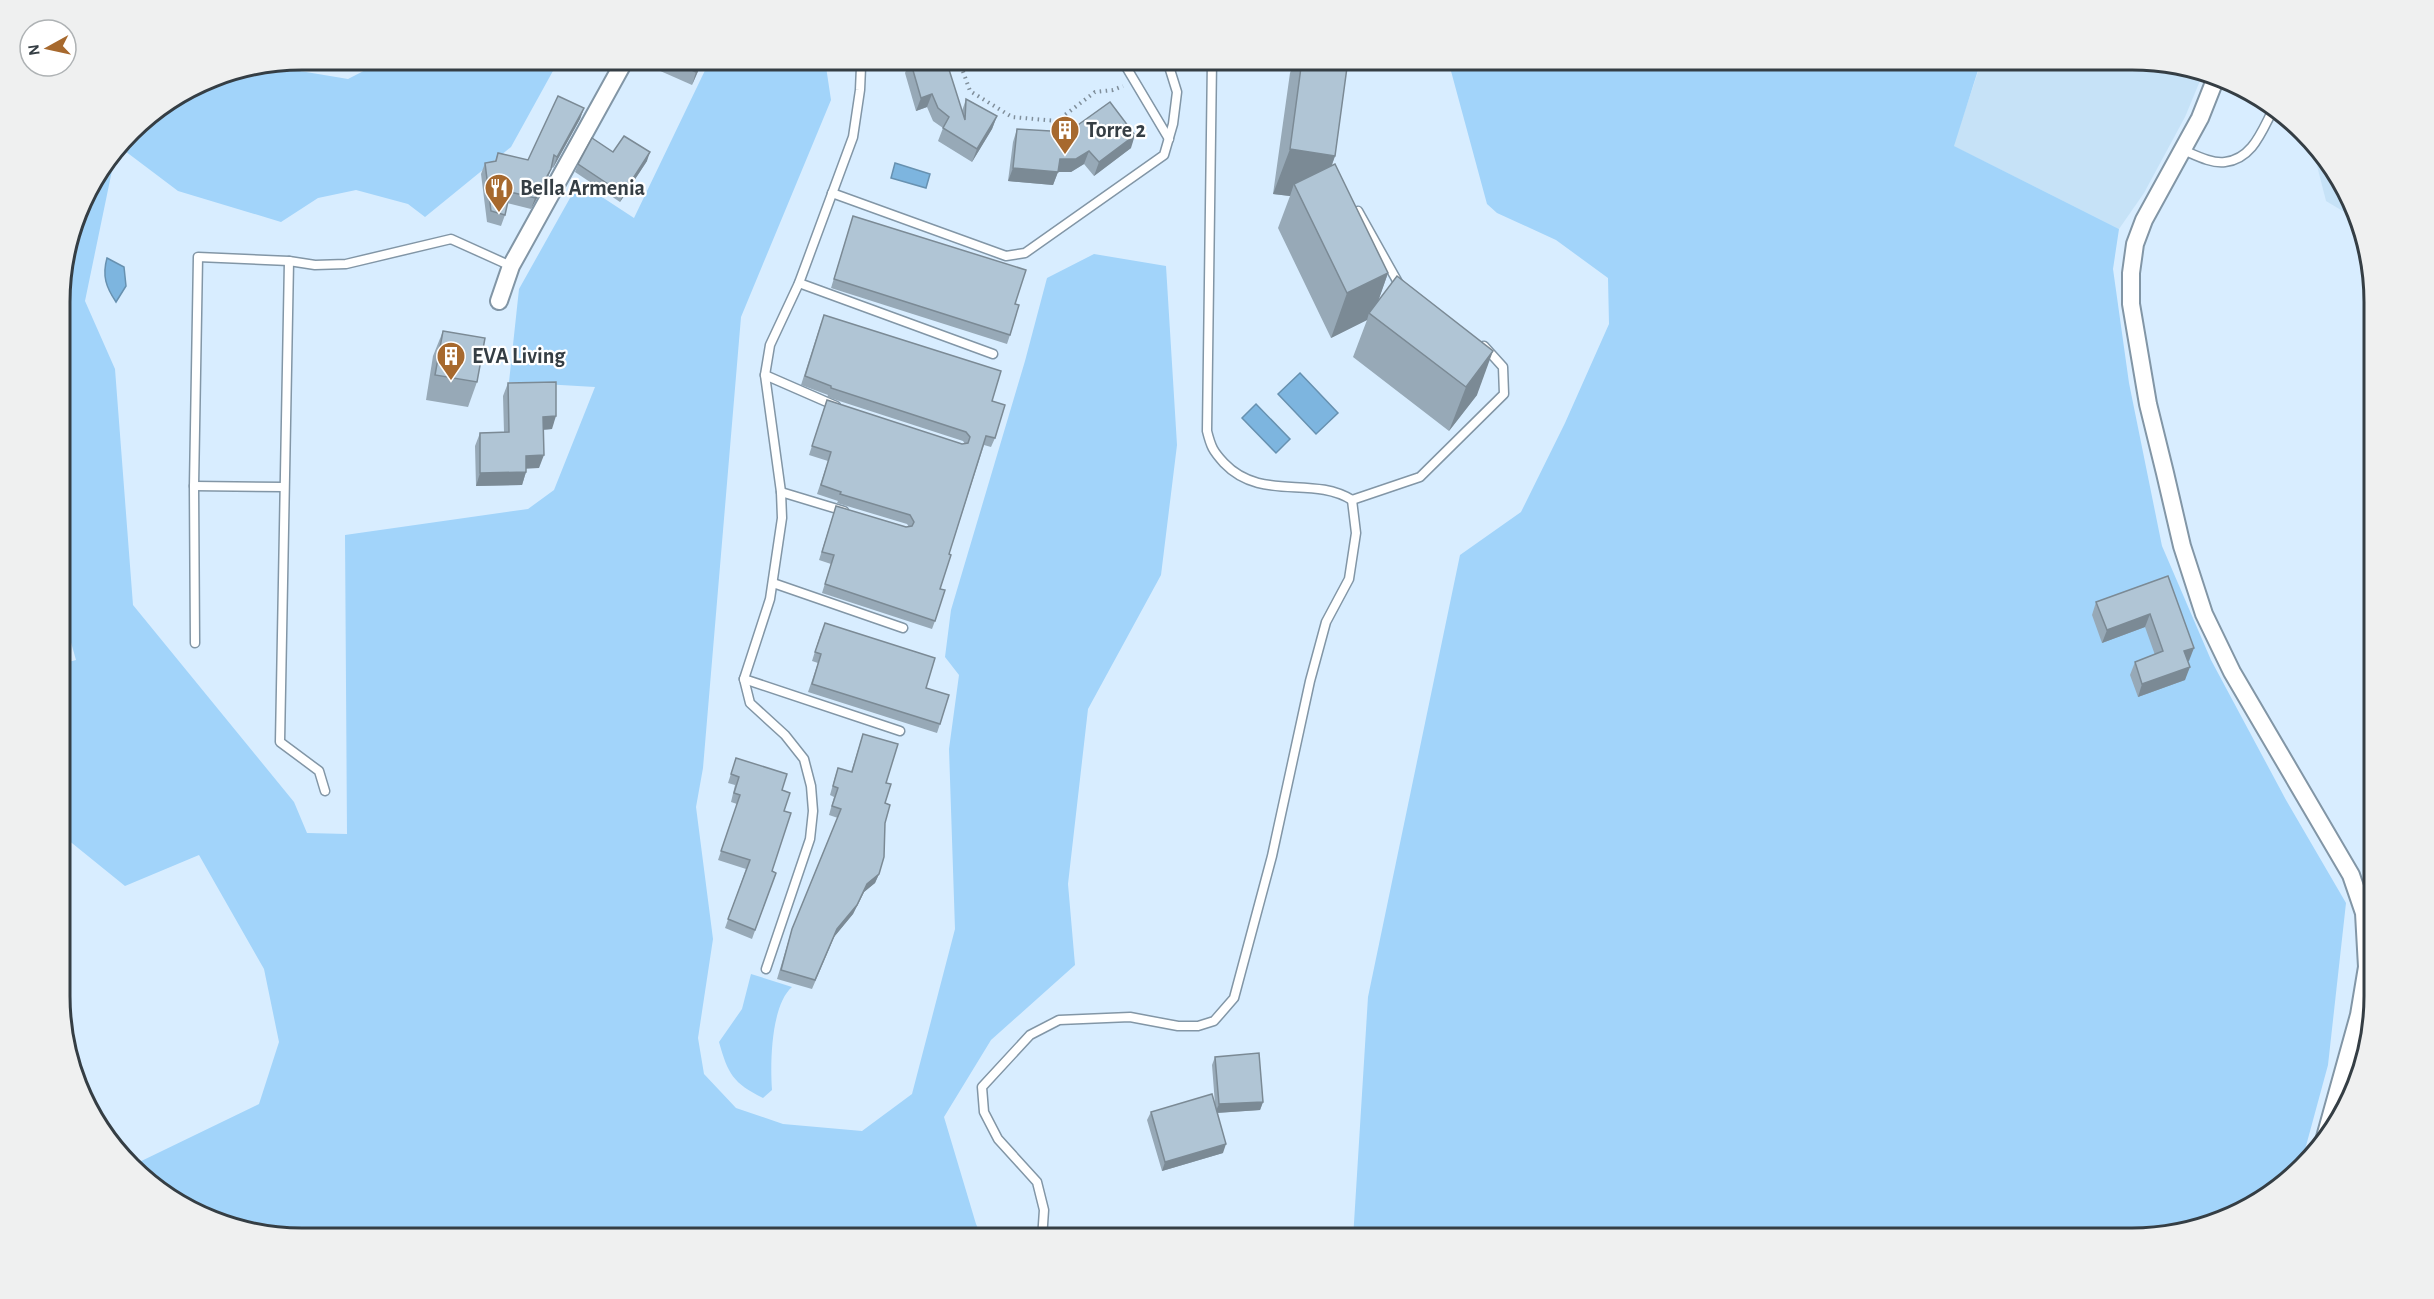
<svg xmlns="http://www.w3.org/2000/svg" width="2434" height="1299" font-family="'Alegreya Sans',sans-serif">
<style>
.built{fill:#c6e2f7}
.green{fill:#a2d4fa}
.water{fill:#7db5df;stroke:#6791b0;stroke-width:1.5}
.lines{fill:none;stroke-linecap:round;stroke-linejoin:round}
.lane-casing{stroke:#8296a6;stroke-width:11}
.street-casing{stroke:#8296a6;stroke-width:20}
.path{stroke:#808f9b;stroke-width:4;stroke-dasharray:1.5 4.5;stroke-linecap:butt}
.lane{stroke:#fff;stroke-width:8}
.street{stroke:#fff;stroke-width:16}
.wall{fill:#97a9b7}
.shaded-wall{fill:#7b8a95}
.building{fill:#b0c5d5;stroke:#7b8a95;stroke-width:1.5}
.labels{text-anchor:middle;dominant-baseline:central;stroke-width:4.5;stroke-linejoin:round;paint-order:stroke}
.poi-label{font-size:22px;font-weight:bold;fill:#353e44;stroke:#fff;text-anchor:start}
.rim{fill:none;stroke:#353e44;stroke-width:3}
</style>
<rect width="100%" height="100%" fill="#d8edff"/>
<g class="built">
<path d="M1982,60H2132L2202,76L2185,117L2144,193L2119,229L1953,146Z"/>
<path d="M2311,142L2333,167L2351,216L2326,201Z"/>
</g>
<g class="green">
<path d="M385,60H559L511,147L425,217L408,204L356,190L318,198L281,222L178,191L121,148L142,120L210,78L270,66L348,79Z"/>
<path d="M710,60H825L831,100L741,317L703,768L696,807L713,939L698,1038L704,1074L736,1108L783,1124L862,1131L912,1094L955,929L949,749L959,675L945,657L951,610L1025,361L1047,278L1094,254L1166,266L1177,445L1161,575L1088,709L1068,884L1075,965L991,1040L944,1117L976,1224L983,1239H302L195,1214L143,1179L131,1166L259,1104L279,1042L264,969L199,855L125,886L62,835L61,664L76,660L61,607V286L85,195L115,156L85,301L115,369L133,605L294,802L307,833L347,834L345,535L528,509L554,490L595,387L509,382L519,289L579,182L634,218Z"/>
<path d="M1448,60H1976L1979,67L1954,146L2119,229L2113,269L2129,383L2162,546L2211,660L2286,800L2346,903L2328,1065L2300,1168L2266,1198L2209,1226L2147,1238L1353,1239L1368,997L1460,555L1521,512L1565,423L1609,324L1608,278L1556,240L1497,213L1487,204Z"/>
<path d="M751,974L792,987C771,1005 770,1063 772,1090L763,1098C733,1083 728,1074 719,1042L742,1009Z"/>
</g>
<g class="water">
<path d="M895,163L930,174L926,188L891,178Z"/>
<path d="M107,258L124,267L126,286L116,302C106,287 102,276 107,258Z"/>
<path d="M1300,373L1338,413L1316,434L1278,394Z"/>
<path d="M1256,404L1290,439L1276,453L1242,418Z"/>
</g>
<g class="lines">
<g class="lane-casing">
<g id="lane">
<path d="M349,60L357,61"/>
<path d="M1122,60L1169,139"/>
<path d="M1212,60L1207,431C1211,447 1213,451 1224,463C1261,502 1312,475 1352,500"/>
<path d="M2183,150C2195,155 2212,164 2225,162C2253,159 2262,130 2274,108"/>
<path d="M832,193L1006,256L1025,253L1164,155L1173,124L1177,92L1167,60"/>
<path d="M1358,211L1400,286"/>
<path d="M289,261L280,742L319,771L325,791"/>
<path d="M799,283L993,354"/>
<path d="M765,375L836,406"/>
<path d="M194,486L284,487"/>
<path d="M781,492L844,511"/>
<path d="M1352,500L1420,477L1504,394L1503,367L1484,346"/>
<path d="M773,583L903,628"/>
<path d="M195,643L194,486L198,257L289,261L315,265L346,264L451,239L511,266"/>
<path d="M744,679L900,731"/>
<path d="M766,969L810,839L813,811L811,786L804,759L785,735L750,703L744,679L770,599L782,518L781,492L765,375L770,345L799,283L853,137L860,90L861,67L859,60"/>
<path d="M1042,1239L1044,1210L1037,1182L998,1139L984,1112L982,1087L1030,1035L1059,1020L1130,1017L1178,1026H1198L1214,1021L1234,998L1272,856L1310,681L1326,622L1349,579L1356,533L1352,500"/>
</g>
</g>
<g class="street-casing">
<g id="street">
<path d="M2215,80L2200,118L2144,220L2135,244L2131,273V304L2148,404L2165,473L2182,546L2204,614L2232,672L2351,875L2364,913L2367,967L2359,1015L2324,1141"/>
<path d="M499,301L511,266L625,60"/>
</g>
</g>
<path class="path" d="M959,60L970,91L1012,117L1057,121L1095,92L1113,90L1123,86"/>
<use href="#lane" class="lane"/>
<use href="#street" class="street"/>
</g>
<g class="wall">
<path d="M651,60H703L692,85L649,66Z"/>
<path d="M910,60L962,111L966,99L997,116L992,129L972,162L938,141L943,128L933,121L927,107L916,111L905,73Z"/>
<path d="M1042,60H1063L1053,71Z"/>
<path d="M1295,60H1348L1335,156L1332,165L1388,273L1378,301L1477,395L1449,431L1353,357L1367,320L1331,338L1278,228L1290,196L1273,194L1290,73Z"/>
<path d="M584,108L580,119L553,168L551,167L547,180L531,209L507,203L505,215L501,226L487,222L481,174L485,163L495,161L498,153L528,160Z"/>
<path d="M1017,129L1131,148L1094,176L1084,164L1071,172H1058L1053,185L1008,181L1013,142Z"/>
<path d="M613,152L647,161L620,202L575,172L578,164Z"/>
<path d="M853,216L1015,304L1010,335L1007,344L831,288Z"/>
<path d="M821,323L992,401L995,438L991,447L984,445L949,554L940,589L935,621L932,629L822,593L831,564L819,560L833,515L906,527H909L907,524L837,503L838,501L817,494L828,461L809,455L824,409L962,444H965L963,441L827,397L828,395L801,385Z"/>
<path d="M443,331L477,382L468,407L426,400L433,356Z"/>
<path d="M508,383L552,429L543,430L539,468H526V472L522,485L476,486L475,446L480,433L504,432L503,396Z"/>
<path d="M2168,576L2189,661H2188L2185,680L2138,697L2130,675L2135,662L2155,655L2145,627L2102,643L2092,615L2096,602Z"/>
<path d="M821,632L926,688L940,724L937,733L808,692L818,663L812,661Z"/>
<path d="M863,734L886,783L885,823L879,874L875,883L864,892L853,914L834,937L812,989L777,979L792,929L838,818L829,815L834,797L830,795L835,777L838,768L851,772Z"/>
<path d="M736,758L782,790L784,811L772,871L776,873L752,939L725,928L746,869L718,860L737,804L731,802L735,785L728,783Z"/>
<path d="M1215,1057L1263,1102L1260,1110L1217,1113L1223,1153L1162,1171L1147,1120L1151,1112L1215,1104L1212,1065Z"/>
</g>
<g class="shaded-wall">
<path d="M702,60H703L692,85L696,72Z"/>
<path d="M1057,60H1063L1053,71Z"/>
<path d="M932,94L927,107L916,111L921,98Z"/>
<path d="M584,108L580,119L553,168L557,157Z"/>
<path d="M997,116L992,129L972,162L977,149Z"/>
<path d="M1135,135L1131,148L1094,176L1099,162Z"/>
<path d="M1290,149L1335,156L1319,200L1294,184L1290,196L1273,194Z"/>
<path d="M1089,151L1084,164L1071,172H1058L1053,185L1008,181L1013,168L1060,159Z"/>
<path d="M650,152L647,161L620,202L623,194Z"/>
<path d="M551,169L547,180L531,209L535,198Z"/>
<path d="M1388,273L1373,316L1369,313L1367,320L1331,338L1347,293Z"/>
<path d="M1493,351L1477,395L1449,431L1466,387Z"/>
<path d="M556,416L552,429L538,430L543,417Z"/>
<path d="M544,455L539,468L521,469L526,456Z"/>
<path d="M526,472L522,485L476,486L480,473Z"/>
<path d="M2150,614L2145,627L2102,643L2107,630Z"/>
<path d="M2194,648L2189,661L2179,664L2184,651Z"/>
<path d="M2190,667L2185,680L2138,697L2142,684Z"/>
<path d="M879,874L875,883L864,892L853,914L834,937L812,989L837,929L867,884Z"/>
<path d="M1263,1102L1260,1110L1215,1113L1219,1104Z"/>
<path d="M1226,1144L1223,1153L1162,1171L1165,1162Z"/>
</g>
<g class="building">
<path d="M670,60H702L696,72Z"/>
<path d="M910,60H946L965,120L966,99L997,116L977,149L943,128L949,117L938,108L932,94L921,98Z"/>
<path d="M1302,60H1348L1335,156L1290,149Z"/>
<path d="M558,96L584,108L557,157L554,155L551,169L535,198L510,192L505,215L491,211L485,163L496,161L498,153L528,160Z"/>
<path d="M1110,102L1135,135L1099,162L1089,151L1076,159H1060L1058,172L1013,168L1017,129L1068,132Z"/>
<path d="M624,136L650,152L623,194L578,164L592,138L613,152Z"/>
<path d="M1335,164L1388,273L1347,293L1294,184Z"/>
<path d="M853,216L1026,270L1015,304L1019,305L1010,335L834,279Z"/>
<path d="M1397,276L1493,351L1466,387L1369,313Z"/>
<path d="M824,315L1001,371L992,401L1005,405L995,438L986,436L949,554L951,555L940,589L945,590L935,621L825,584L834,555L822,552L836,506L906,527L912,526L914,522L910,515L840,494L841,492L821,485L831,452L812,446L827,400L962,444L968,443L970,437L966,432L831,388V386L805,376Z"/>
<path d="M443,331L485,338L477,382L435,375Z"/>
<path d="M556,382V416L543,417L544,455L526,456V472L480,473V433L509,432L508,383Z"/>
<path d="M2168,576L2194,648L2184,651L2190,667L2142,684L2135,662L2163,651L2150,614L2107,630L2096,602Z"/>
<path d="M825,623L935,658L926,688L949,695L940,724L812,684L821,654L815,652Z"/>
<path d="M863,734L898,744L886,783L891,784L885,803L890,805L885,823L884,857L879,874L867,884L857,905L837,929L815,980L781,970L792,929L841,809L832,806L838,788L833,786L838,768L852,772Z"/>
<path d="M736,758L787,774L782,790L790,793L784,811L791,813L772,871L776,873L755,930L728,919L750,860L721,851L740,795L734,793L739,777L731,774Z"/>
<path d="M1259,1053L1263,1102L1219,1104L1215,1057Z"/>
<path d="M1212,1094L1226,1144L1165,1162L1151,1112Z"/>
</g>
<defs>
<g id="building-pin" transform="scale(1.5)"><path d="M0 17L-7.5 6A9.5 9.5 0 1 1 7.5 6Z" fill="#a7692e" stroke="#fff"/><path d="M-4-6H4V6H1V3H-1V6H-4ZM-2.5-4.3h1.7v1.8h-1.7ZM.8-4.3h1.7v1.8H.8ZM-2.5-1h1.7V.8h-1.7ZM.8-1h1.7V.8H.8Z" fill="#fff"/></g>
<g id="restaurant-pin" transform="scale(1.5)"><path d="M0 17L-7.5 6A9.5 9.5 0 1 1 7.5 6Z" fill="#a7692e" stroke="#fff"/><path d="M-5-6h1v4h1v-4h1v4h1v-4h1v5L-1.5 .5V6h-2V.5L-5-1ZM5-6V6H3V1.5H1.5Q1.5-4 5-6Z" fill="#fff"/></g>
</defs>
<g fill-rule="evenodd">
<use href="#building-pin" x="1065" y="130"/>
<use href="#restaurant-pin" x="499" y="188"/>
<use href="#building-pin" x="451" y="356"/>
</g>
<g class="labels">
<g class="poi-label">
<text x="1086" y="130">Torre 2</text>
<text x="520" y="188">Bella Armenia</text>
<text x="472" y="356">EVA Living</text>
</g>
</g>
<path d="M0 0H2434V1299H0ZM302 70H2132A232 232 0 0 1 2364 302V996A232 232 0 0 1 2132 1228H302A232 232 0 0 1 70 996V302A232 232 0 0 1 302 70Z" fill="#eff0f0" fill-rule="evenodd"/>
<path class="rim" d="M302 70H2132A232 232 0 0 1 2364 302V996A232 232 0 0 1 2132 1228H302A232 232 0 0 1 70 996V302A232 232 0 0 1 302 70Z"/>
<g transform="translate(48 48) rotate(262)"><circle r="28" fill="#ffffff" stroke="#aeb2b4" stroke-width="1.5"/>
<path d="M0-4.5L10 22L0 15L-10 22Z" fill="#a7692e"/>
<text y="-9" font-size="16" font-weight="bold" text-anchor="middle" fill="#353e44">N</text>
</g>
</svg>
